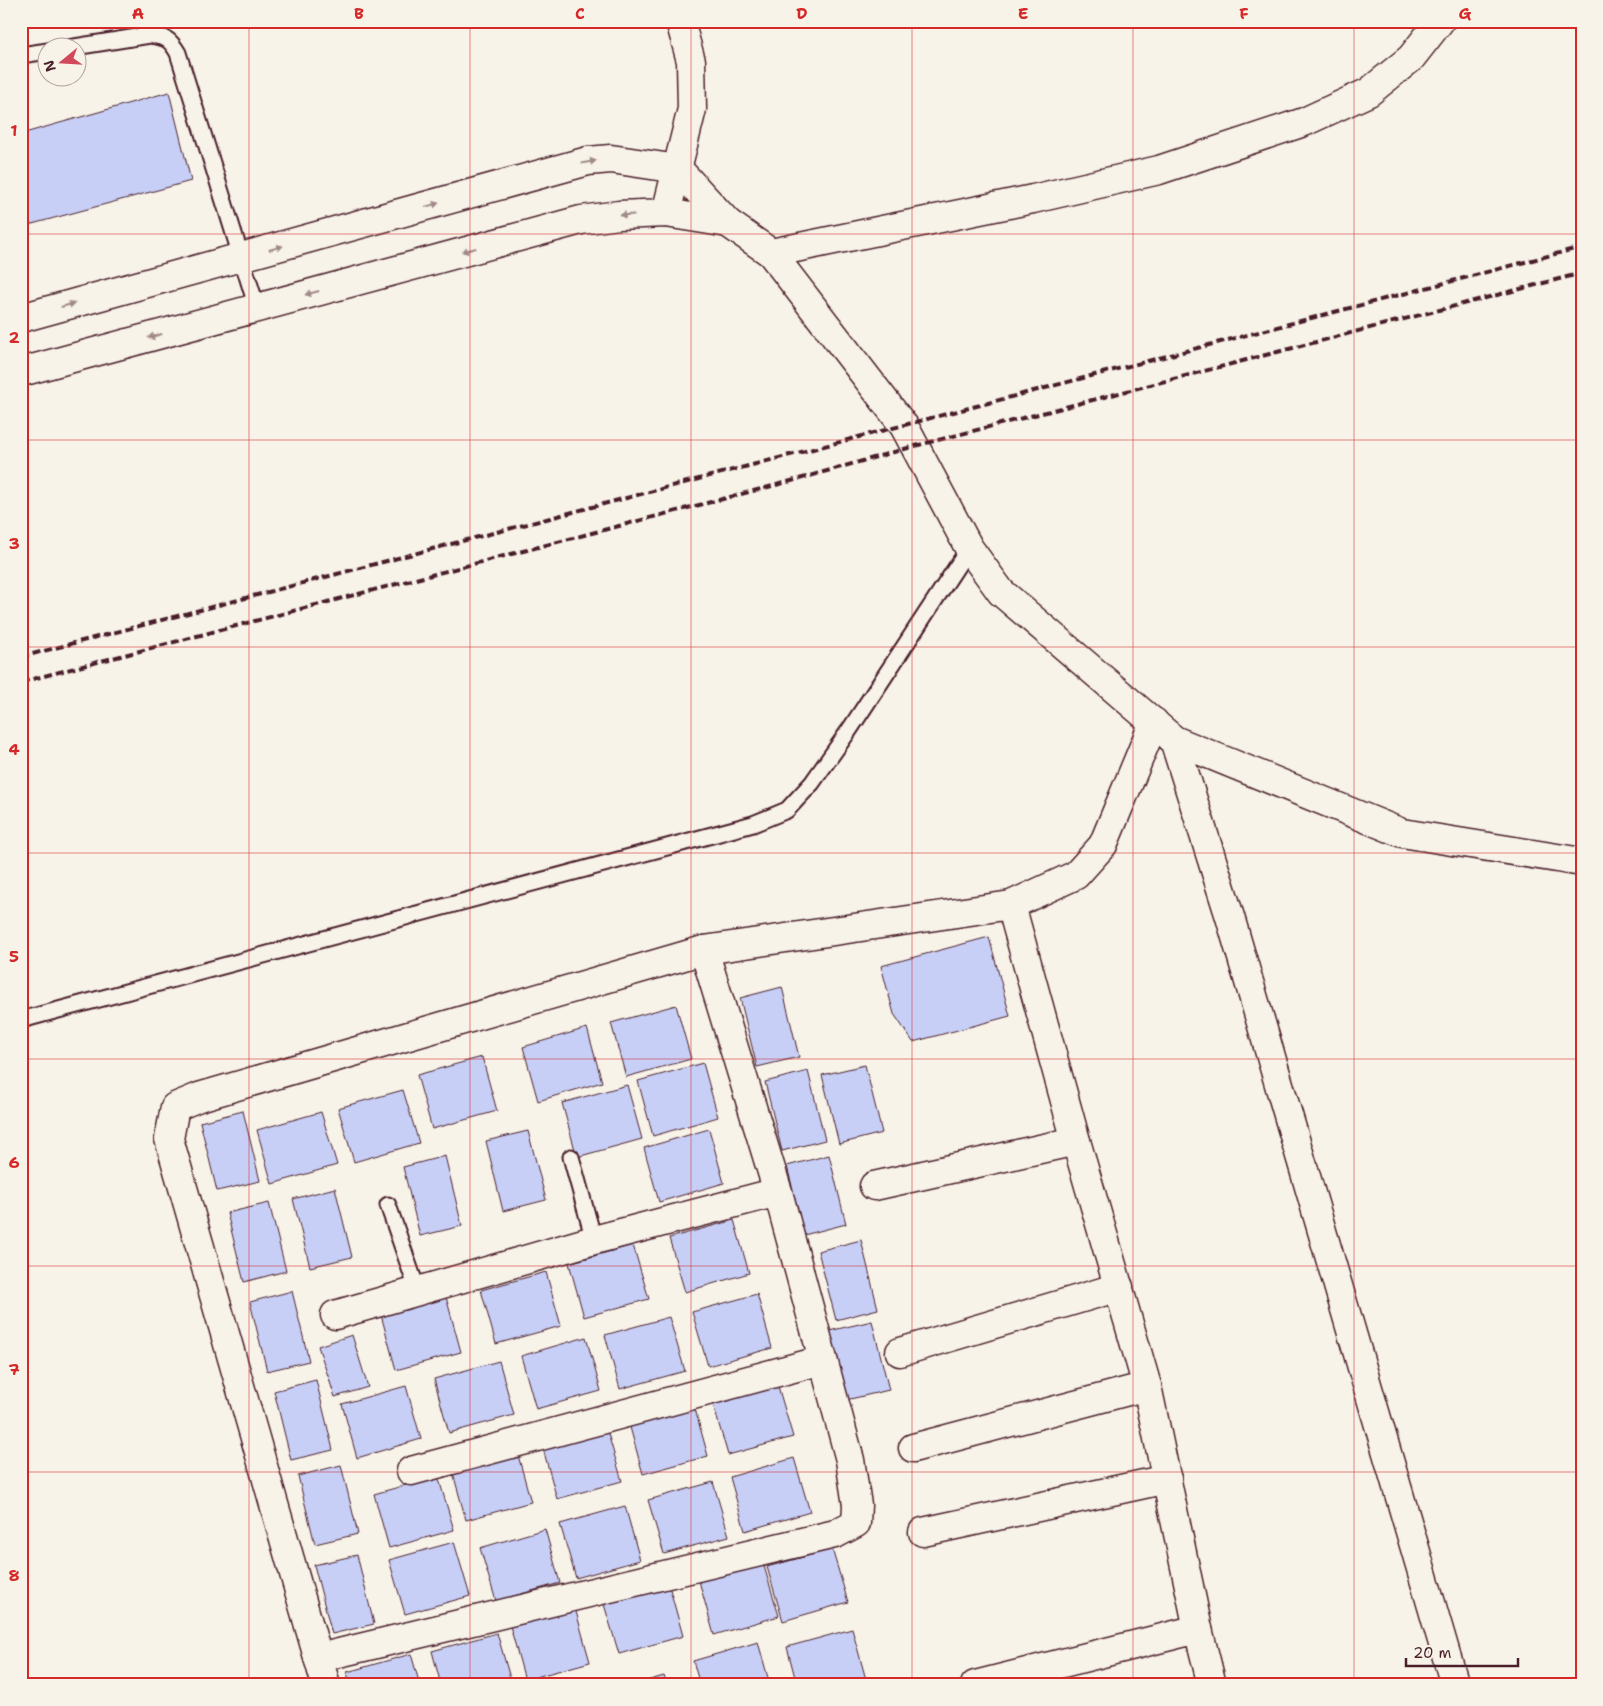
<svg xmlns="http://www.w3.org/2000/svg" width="1603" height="1706" font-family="'Shantell Sans',sans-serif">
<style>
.building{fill:#c7cff7;stroke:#4a1f2b}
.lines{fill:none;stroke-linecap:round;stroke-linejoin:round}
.lane-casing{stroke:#4a1f2b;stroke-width:19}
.street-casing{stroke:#4a1f2b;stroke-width:31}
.secondary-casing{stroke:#4a1f2b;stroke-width:31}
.lane{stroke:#f7f3e8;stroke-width:15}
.street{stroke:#f7f3e8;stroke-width:28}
.secondary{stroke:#f7f3e8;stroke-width:28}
.rail{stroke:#4a1f2b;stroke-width:4;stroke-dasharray:8 4;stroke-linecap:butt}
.oneway{fill:#a0898a}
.grid{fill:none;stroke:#d62828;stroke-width:1;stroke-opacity:0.55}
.neatline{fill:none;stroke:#d62828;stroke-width:2}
.grid-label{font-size:16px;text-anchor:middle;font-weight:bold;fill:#d62828}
</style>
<rect width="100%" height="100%" fill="#f7f3e8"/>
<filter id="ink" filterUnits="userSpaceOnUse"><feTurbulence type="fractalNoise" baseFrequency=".02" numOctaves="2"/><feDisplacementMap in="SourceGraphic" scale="10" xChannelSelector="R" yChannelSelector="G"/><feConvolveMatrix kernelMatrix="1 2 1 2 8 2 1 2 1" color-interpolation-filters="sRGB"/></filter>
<g filter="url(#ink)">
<g class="building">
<path d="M169,92L191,181L21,227V134Z"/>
<path d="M989,937L1010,1016L913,1042L894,1014L881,966Z"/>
<path d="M782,987L799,1057L757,1067L740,998Z"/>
<path d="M676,1005L691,1059L626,1077L611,1023Z"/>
<path d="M587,1028L602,1082L538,1101L523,1047Z"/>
<path d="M482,1057L497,1111L432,1129L417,1075Z"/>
<path d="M703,1063L718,1117L653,1136L638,1081Z"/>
<path d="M865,1065L882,1133L839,1144L822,1075Z"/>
<path d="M808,1071L825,1140L782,1151L765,1082Z"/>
<path d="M627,1085L642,1139L577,1157L562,1103Z"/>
<path d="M403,1090L419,1143L354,1162L338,1108Z"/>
<path d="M243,1111L260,1181L217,1191L200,1122Z"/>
<path d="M321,1112L337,1165L272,1184L257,1130Z"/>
<path d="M709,1129L724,1183L659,1202L644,1148Z"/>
<path d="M528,1131L546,1200L503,1211L486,1141Z"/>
<path d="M829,1155L846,1224L804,1235L787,1166Z"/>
<path d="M445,1156L462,1226L420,1236L403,1167Z"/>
<path d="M335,1188L352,1257L310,1267L293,1199Z"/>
<path d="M269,1203L286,1271L244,1282L227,1213Z"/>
<path d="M734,1220L749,1273L685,1292L669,1238Z"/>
<path d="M861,1240L878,1309L836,1320L818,1251Z"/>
<path d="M633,1245L649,1299L584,1317L569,1263Z"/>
<path d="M546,1272L561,1326L496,1344L481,1290Z"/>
<path d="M292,1291L309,1361L267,1371L250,1302Z"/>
<path d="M757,1294L772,1348L708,1366L692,1312Z"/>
<path d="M446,1297L461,1352L396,1370L381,1315Z"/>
<path d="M669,1317L685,1371L620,1389L605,1335Z"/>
<path d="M872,1321L889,1390L846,1400L829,1331Z"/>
<path d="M352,1335L368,1387L335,1397L318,1346Z"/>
<path d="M586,1337L601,1391L536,1409L521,1356Z"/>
<path d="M499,1361L514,1415L449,1433L434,1379Z"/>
<path d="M316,1380L333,1450L291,1460L274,1391Z"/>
<path d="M777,1383L793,1437L728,1455L712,1401Z"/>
<path d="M406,1386L421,1439L357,1458L342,1404Z"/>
<path d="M693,1402L708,1456L643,1474L628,1420Z"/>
<path d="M606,1427L622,1481L557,1499L542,1445Z"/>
<path d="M516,1448L531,1502L466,1520L451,1466Z"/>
<path d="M794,1458L810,1512L745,1531L730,1477Z"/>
<path d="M341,1465L358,1534L315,1544L298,1476Z"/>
<path d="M438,1476L454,1530L389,1548L374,1494Z"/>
<path d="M713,1482L729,1536L664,1554L648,1500Z"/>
<path d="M625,1506L640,1560L576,1578L560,1524Z"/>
<path d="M545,1529L560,1583L496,1601L480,1548Z"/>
<path d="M454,1542L470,1596L405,1614L389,1560Z"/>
<path d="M832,1549L848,1602L783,1621L767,1567Z"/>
<path d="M357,1555L374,1624L332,1634L314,1565Z"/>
<path d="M763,1563L779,1616L714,1635L699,1581Z"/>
<path d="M668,1582L683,1636L619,1654L603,1601Z"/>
<path d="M575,1608L590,1662L525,1680L510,1626Z"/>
<path d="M852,1629L867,1683L860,1685H797L787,1647Z"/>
<path d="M497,1633L512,1685H441L432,1651Z"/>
<path d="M758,1642L770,1685H700L693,1661Z"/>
<path d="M411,1654L420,1685H350L347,1672Z"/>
<path d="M664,1676L667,1685H632Z"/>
</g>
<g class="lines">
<g class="lane-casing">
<g id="lane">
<path d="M68,48L150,35C166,37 170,39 178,53L257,308"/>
<path d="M21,55L48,51"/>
<path d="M21,1020L753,824L787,810L812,783L850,729L969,548"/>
<path d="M571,1157L594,1240"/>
<path d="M388,1205L418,1292"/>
</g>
</g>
<g class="street-casing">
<g id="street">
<path d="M666,213L692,109L691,61L680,21"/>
<path d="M771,253L1033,199L1159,170L1304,122L1369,92L1411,58L1440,21"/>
<path d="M1174,740L1230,917L1455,1685"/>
<path d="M1011,905L1076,1141L1147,1386L1198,1629L1212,1685"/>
<path d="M874,1186L1076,1141"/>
<path d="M335,1315L594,1240L778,1192"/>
<path d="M900,1352L1119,1287"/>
<path d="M913,1448L1147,1386"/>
<path d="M411,1471L823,1360"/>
<path d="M923,1532L1167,1479"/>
<path d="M318,1658L835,1534L856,1523L857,1505L850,1460L778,1192L704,950"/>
<path d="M326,1685L169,1139L175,1107L199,1097L704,950L1011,905L1076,875L1103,845L1154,722"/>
<path d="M975,1685L1198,1629"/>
</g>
</g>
<g class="secondary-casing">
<g id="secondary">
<path d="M21,318L588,161L611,159L678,169L728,223L771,253L904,426L969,548L1001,592L1174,740L1402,833L1582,862"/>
<path d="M21,372L581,220L619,215L666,213L728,223"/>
</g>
</g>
<use href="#lane" class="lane"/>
<use href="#street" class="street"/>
<use href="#secondary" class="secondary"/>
<g class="rail">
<path d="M21,657L1582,247"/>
<path d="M21,682L799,479L915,446L1582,273"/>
</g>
</g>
<defs><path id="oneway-solid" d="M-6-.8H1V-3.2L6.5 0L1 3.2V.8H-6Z" transform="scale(1.25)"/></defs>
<g class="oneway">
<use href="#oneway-solid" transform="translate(589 162) rotate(-11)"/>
<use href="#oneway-solid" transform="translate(432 205) rotate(-16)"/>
<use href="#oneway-solid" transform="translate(627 215) rotate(177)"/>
<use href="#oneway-solid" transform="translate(276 248) rotate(-16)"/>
<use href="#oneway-solid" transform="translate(469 250) rotate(165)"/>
<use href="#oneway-solid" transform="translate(312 293) rotate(165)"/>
<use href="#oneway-solid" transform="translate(68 305) rotate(-15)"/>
<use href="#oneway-solid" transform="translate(155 336) rotate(165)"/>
</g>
</g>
<path class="grid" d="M249,21V1685M470,21V1685M691,21V1685M912,21V1685M1133,21V1685M1354,21V1685M21,234H1582M21,440H1582M21,647H1582M21,853H1582M21,1059H1582M21,1266H1582M21,1472H1582"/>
<rect width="1603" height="1706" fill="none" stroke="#f7f3e8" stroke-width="55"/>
<g transform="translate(62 62) rotate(252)"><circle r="24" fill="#f7f3e8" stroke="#b29e9c"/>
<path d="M0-4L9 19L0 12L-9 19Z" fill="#d1495b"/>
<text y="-8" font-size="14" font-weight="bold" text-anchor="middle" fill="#4a1f2b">N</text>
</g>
<path d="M1406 1658v8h112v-8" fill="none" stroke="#4a1f2b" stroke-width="2.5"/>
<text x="1413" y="1658" font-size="15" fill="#4a1f2b" stroke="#f7f3e8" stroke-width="4" paint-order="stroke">20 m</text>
<rect x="28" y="28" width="1548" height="1650" class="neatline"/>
<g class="grid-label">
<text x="138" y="19">A</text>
<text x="359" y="19">B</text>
<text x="580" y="19">C</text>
<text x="802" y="19">D</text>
<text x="1023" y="19">E</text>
<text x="1244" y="19">F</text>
<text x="1465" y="19">G</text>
<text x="14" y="136">1</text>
<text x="14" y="343">2</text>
<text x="14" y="549">3</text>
<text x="14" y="755">4</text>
<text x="14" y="962">5</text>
<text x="14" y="1168">6</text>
<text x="14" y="1375">7</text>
<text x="14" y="1581">8</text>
</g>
</svg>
